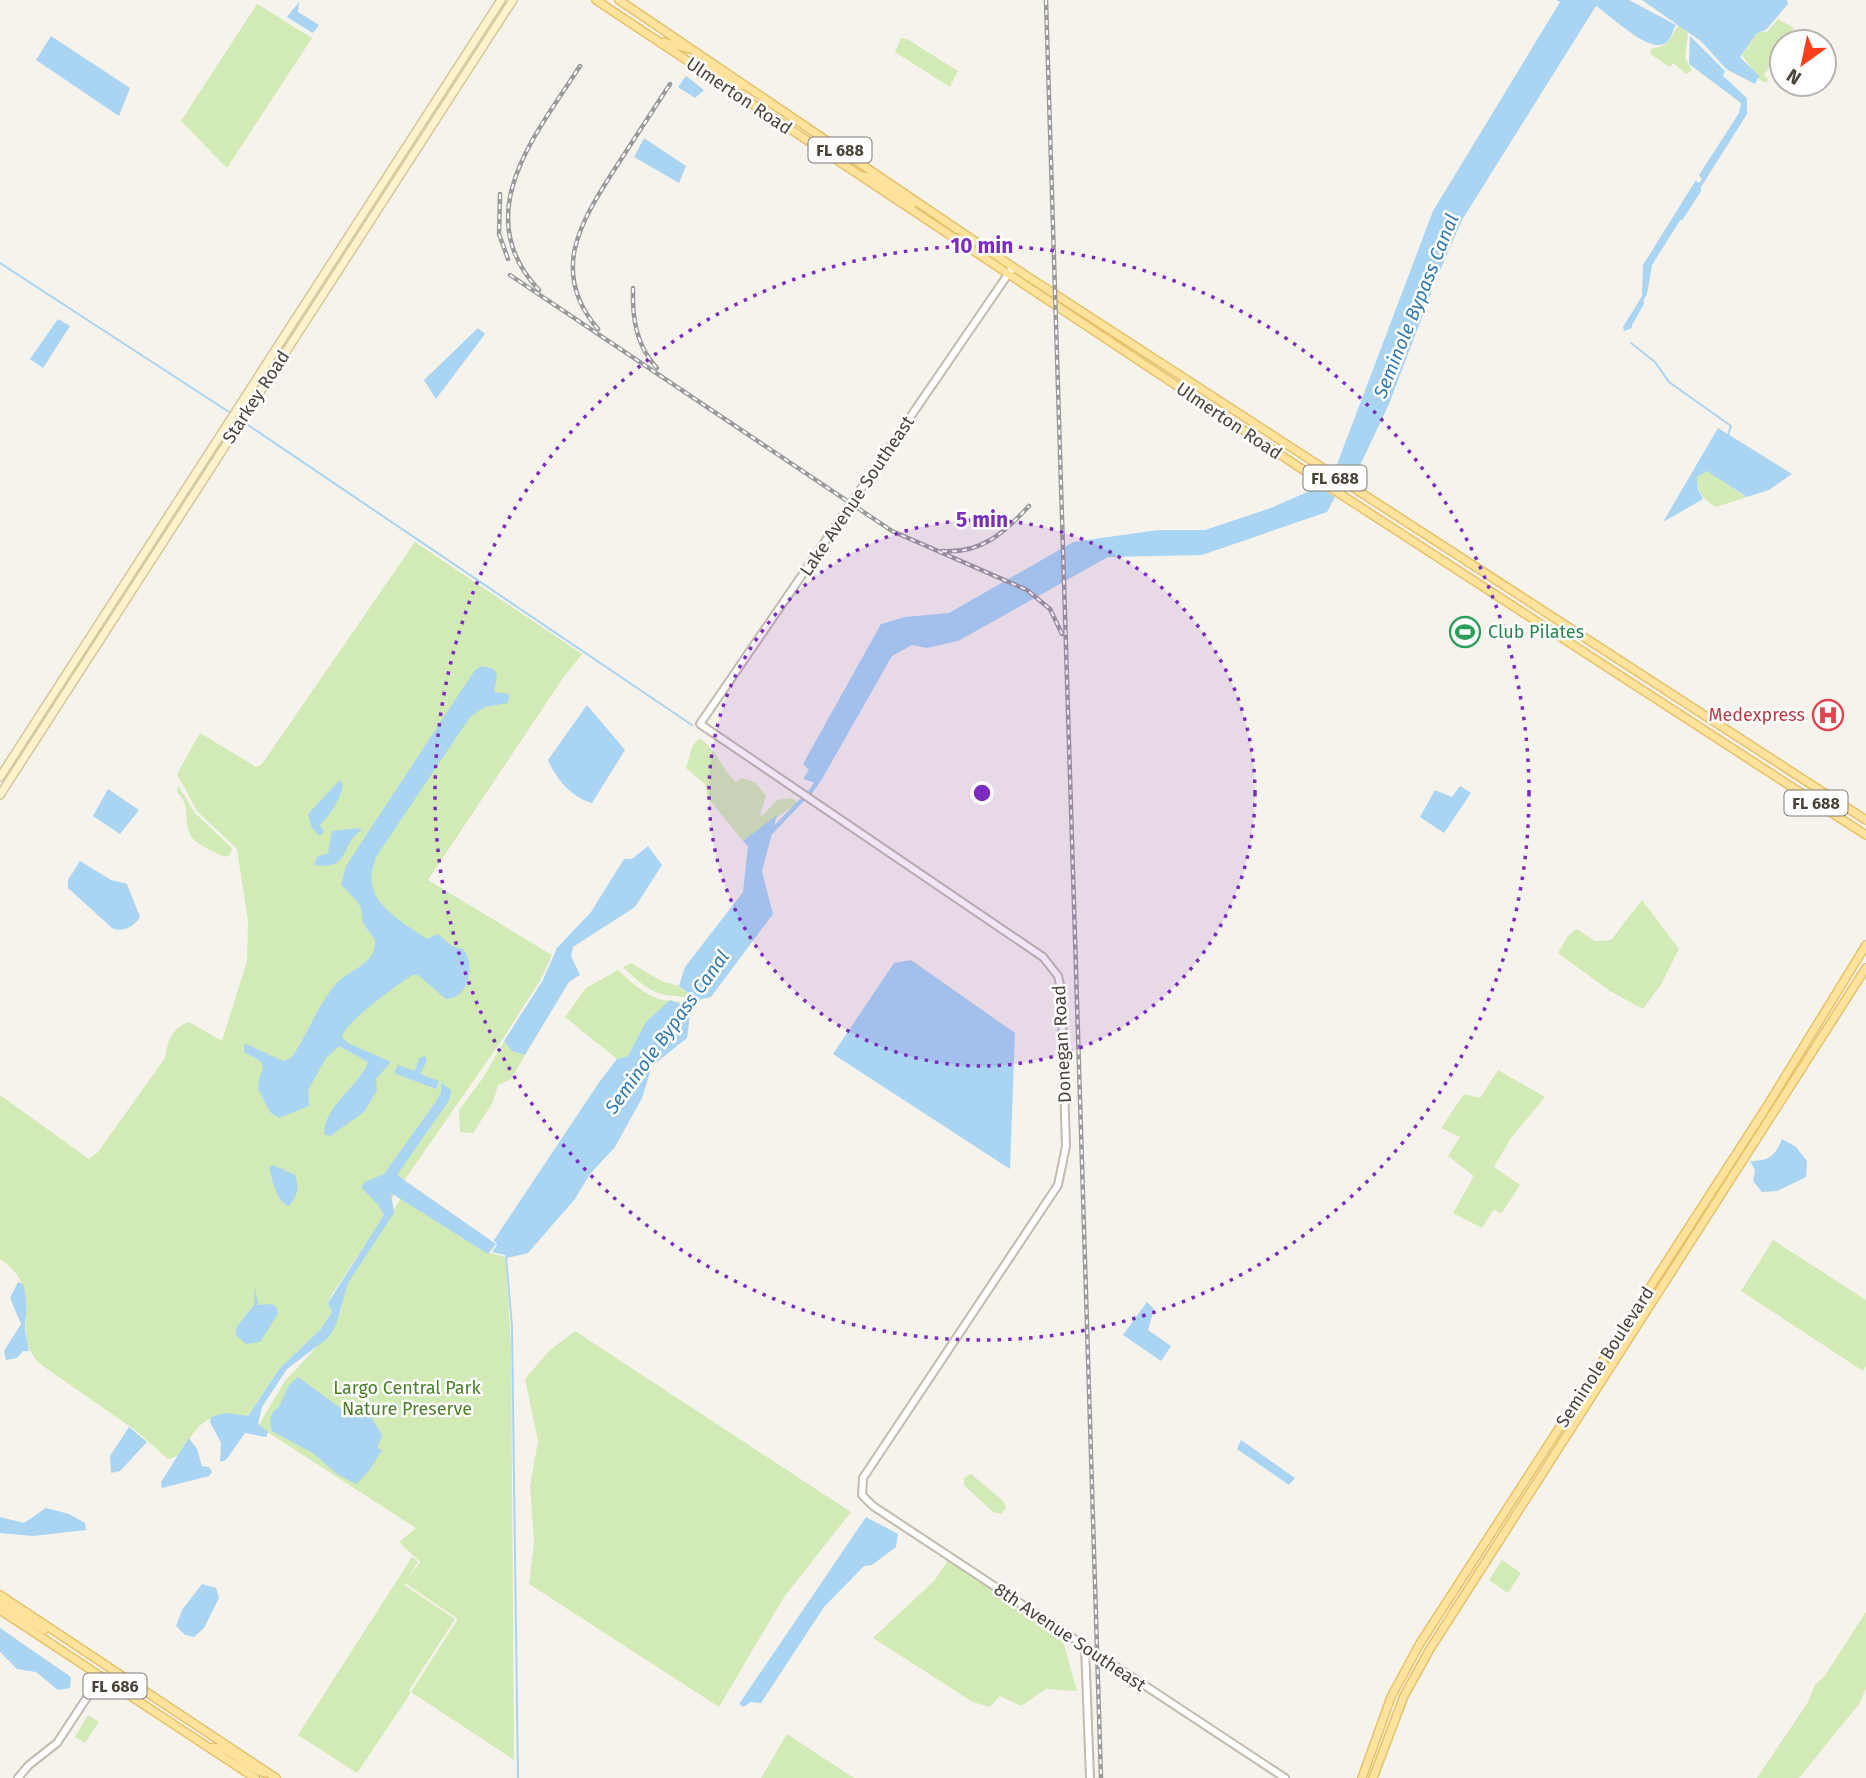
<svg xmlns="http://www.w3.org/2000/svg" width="1866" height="1778" font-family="'Fira Sans',sans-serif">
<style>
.green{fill:#d2eab5}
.water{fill:#a9d4f2}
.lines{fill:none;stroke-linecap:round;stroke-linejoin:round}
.stream{stroke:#a9d4f2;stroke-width:2}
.canal{stroke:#a9d4f2;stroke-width:4.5}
.tertiary-casing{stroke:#c2bbae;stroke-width:10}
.secondary-casing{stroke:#d6c79b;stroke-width:10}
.primary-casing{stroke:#e6c16a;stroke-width:10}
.tertiary{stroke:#fff;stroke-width:6}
.secondary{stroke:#fff3cd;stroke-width:7}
.primary{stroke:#ffe39c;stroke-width:7}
.rail-casing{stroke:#9a9a9a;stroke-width:4.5}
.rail{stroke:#fff;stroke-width:2;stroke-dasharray:5;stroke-linecap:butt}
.ring{fill:none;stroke:#7b2cbf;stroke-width:3.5;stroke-dasharray:3.5 7}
.labels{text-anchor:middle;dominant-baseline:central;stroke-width:5;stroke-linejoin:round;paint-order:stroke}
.shield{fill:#fff;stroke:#817c74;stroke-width:2}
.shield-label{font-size:16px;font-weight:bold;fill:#4b4439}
.street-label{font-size:18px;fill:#4b4439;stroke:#fff}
.leisure-label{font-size:18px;fill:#27864d;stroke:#fff;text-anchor:start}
.health-label{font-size:18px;fill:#be3a42;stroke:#fff;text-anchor:end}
.park-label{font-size:18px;fill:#4a7f2a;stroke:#fff}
.water-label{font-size:19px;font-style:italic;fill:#2e7ab2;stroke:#fff}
.centre{fill:#7b2cbf;stroke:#fff;stroke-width:3.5}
.ring-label{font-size:21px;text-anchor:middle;font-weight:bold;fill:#7b2cbf;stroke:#fff;stroke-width:5;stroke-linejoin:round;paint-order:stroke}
</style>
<rect width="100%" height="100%" fill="#f6f3ec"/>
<g class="green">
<path d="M257,4L312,38L227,168L181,121Z"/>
<path d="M1778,19L1794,28L1786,42H1782V47L1764,75L1768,79L1766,83L1759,79L1742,55L1758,32H1767Z"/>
<path d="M1679,25L1688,33L1685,58L1692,70L1686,74L1673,63L1670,67L1650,54L1652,48C1671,48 1670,35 1679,25Z"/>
<path d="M901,38L907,39L958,71L950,87L895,52Z"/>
<path d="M1707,471C1722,478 1732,489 1747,497L1716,507C1703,499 1698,493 1697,477Z"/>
<path d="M415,542L582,654L563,678L428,880L552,955L541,979L504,1037L394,1195L382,1219L331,1296L328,1303L332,1312L321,1329L280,1368L247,1417C210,1410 197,1422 181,1455L168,1459L135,1430L40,1364C7,1333 48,1290 0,1259V1095L89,1159L98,1152L165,1058C168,1040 171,1029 189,1022L222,1041L247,961L248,921L237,849L197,811L177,774L200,733L256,767L262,764Z"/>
<path d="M699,738C716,748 721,769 736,782L742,778L756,783L766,796L760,814L762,816L777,800L792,798L798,803L743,841L708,798L705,784L686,768L692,747Z"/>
<path d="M178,785L195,813L232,848L230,855L224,857C214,851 195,845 190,834C183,819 192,808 177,792Z"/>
<path d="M1642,900L1679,949L1662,983L1643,1009L1610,991L1558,953L1568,936L1577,929L1595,941L1611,940Z"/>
<path d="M631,963L661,981L679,986L696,999L694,1002C682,994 674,997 661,994C646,990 634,977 623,967Z"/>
<path d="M618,970C630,981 643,994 659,999C671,1002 680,999 691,1007L670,1000L641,1033L628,1056L617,1059L565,1017L586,988Z"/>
<path d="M504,1041L512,1051L525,1055L511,1079L498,1085L493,1102L473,1133L460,1132L459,1110L483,1078Z"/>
<path d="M1498,1070L1545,1097L1511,1138L1494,1167L1520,1185L1501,1214L1494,1209L1482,1228L1453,1213L1474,1176L1448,1156L1460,1137L1441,1128L1464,1094L1480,1098Z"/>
<path d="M401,1198L484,1251L505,1257L511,1341L514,1760L411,1692L458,1619L405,1583L420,1562L399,1542L416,1528L258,1426L285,1381L314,1350L339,1316L348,1282Z"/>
<path d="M1773,1240L1866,1300V1366L1863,1371L1741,1291Z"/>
<path d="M575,1331L851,1512L784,1597L719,1707L529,1584L534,1543L530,1486L538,1441L525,1379L550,1350Z"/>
<path d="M971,1474L1004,1502L1006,1507L1002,1514L993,1512L964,1485V1478Z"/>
<path d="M412,1557L418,1562L404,1585L455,1619L409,1690L410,1694L357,1773L298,1735Z"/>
<path d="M949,1559L1061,1634L1077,1691L1046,1689L1021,1706L1000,1696L990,1707L973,1702L873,1638L934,1581Z"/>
<path d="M1502,1560L1521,1573L1508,1593L1489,1580Z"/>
<path d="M1866,1612V1689L1859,1704L1799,1778H1757L1808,1702L1815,1685L1824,1677Z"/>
<path d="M88,1715L99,1722L85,1743L75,1737Z"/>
<path d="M787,1734L854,1778H761Z"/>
</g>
<g class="water">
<path d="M1556,0H1629L1676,25C1672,31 1672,40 1664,44C1647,52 1610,15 1596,6L1462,220L1438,275L1389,404L1354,478L1336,467L1433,211L1560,2Z"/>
<path d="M1642,0H1787L1788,4L1766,30L1757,33L1740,57L1759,76L1755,84L1726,69L1702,42Z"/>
<path d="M299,2L298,12L319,25L313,33L287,17Z"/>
<path d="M51,36L130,88L119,116L36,60Z"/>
<path d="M1690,36L1725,71L1723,76L1747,98V114L1652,265L1647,294L1632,320V328L1624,331L1623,327L1642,296L1643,265L1696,180L1698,183L1702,180L1699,175L1739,113L1741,103L1689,64Z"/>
<path d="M686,76L704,90L695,98L678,87Z"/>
<path d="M644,138L686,166L679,183L634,157Z"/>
<path d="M58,319L70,326L43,368L30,359Z"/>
<path d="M478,328L485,334L436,399L424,380Z"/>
<path d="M1718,428L1792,474L1769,490L1747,497L1707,471L1697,477L1698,489L1703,499L1663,522Z"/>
<path d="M1319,487L1335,497L1327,512L1202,555L1108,557L958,641L927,648L912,645L892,656L822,779L815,783L803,779L809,770L803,764L881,624L905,617L949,613L1073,542L1158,530H1205L1268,509Z"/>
<path d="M482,666L494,669L497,676L494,692L509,694L508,703L485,707L470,717L378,854C356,898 394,916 427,939L438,934L452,946L463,949C476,964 469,999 446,999L418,975H413C399,983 344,1023 342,1037L348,1043L391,1062L376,1079L377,1090L364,1112L330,1136L324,1134C324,1105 360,1086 368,1062L339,1046L326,1058L308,1090L309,1106L279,1118L270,1112L258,1089C258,1066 276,1068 244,1052V1043L283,1061L291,1058C308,1035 317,1005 337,983C350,969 377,964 375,940L363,923L361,908L357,901L341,885L346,866L455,700L475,670Z"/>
<path d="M587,705L625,750L592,803C571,797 557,780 548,760Z"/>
<path d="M340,780L343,786C338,803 332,813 320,825L324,832L319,836L311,826L308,814Z"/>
<path d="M1460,786L1471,793L1444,833L1420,817L1435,790L1452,797Z"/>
<path d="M108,789L139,810L120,834L93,816Z"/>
<path d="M777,815L762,871L773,914L711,997L698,1000L679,986L685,967L743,892L748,846L743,841Z"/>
<path d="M359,828L362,830C340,842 352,871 314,865L317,857L328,853L332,831Z"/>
<path d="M648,846L662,865L635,907L573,947L571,956L580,975L569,982L525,1055L512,1051L504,1041L543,980L557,948L591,912L624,859H632Z"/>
<path d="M80,861L111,880L127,884L140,917C134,927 122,933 112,928L68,888V880Z"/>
<path d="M911,960L1015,1033L1010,1169L833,1054L894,963Z"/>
<path d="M670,1000L691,1008L687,1038L652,1066L642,1098L615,1147L590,1174L575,1199L528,1253L507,1258L505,1255L492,1252L497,1245L494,1240L600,1081L617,1059L628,1056L646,1022Z"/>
<path d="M425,1056L427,1061L420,1074L439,1081L436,1089L394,1073L398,1065L415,1071L419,1058Z"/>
<path d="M441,1083L451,1090L450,1099L397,1175L496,1244L488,1254L391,1193L394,1213L348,1283L336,1325L328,1338L287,1369L262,1407L258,1424L268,1432L266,1437L245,1433L226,1460L220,1462L221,1443L210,1422L211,1417L225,1413L248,1416L280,1368L321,1329L332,1312L328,1303L384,1215L378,1205L361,1187L365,1182L384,1174L435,1103L441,1093Z"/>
<path d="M1782,1139L1796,1147L1807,1161L1806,1177L1777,1191L1762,1192L1753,1181L1755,1170L1750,1161C1768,1161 1775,1157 1782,1139Z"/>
<path d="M273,1165L295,1175C300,1188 297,1196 289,1206C276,1202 273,1181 269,1168Z"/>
<path d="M18,1282L23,1284C27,1296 27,1310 25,1323C24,1330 28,1343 29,1351H23L17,1358L6,1360L4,1351L21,1324L10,1298Z"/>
<path d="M255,1286L258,1305L272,1304L277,1308L278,1314L260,1342L246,1344L236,1335V1328L254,1305Z"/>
<path d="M1147,1302L1154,1309L1148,1330L1171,1346L1161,1361L1123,1335Z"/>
<path d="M298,1377L350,1415L367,1410L382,1435L377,1448L382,1450L369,1471L356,1484L337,1474L313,1453L272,1431L270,1420L273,1412L279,1407L289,1385Z"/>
<path d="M129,1427L147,1442L120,1471L111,1473L110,1456Z"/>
<path d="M189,1438L197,1449L202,1466L209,1467L212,1472L209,1476L162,1488L161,1482Z"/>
<path d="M1241,1440L1295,1478L1289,1485L1237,1449Z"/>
<path d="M46,1508L69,1514L85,1523L86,1530L33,1536L0,1533V1517L24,1523Z"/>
<path d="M866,1517L898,1534L896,1547L872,1565L864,1566L824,1607L761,1703L750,1702L744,1707L739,1704Z"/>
<path d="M202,1584L216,1588L219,1598L204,1628L194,1637L185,1635L176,1626L182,1610Z"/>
<path d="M0,1628L71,1677L70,1688L58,1690L36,1672L17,1669L0,1652Z"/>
</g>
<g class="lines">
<g class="stream">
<path d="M0,263L229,412"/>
<path d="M1631,343L1655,362L1669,382L1731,426L1728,435"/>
<path d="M248,425L692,725"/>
<path d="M506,1257L512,1327L518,1778"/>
</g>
<g class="canal">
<path d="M1681,218L1699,190"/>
<path d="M1629,326L1642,303"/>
<path d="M809,794L820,778"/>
<path d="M771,832L803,799"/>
<path d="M683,1009L694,993"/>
</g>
<g class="tertiary-casing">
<g id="tertiary">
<path d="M1013,267L700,724L1043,957L1058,976L1061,989L1066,1146L1058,1185L863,1478L862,1495L873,1506L1285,1778"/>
<path d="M1085,1646L1090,1778"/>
<path d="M18,1778L29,1765L57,1743L101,1676"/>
</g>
</g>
<g class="secondary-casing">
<g id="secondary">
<path d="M0,777L501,0"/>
<path d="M0,795L513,0"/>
</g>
</g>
<g class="primary-casing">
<g id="primary">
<path d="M596,0L1317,479L1866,835"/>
<path d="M619,0L1013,267L1866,820"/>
<path d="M664,42L689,49"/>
<path d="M691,61C710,64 723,83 742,86"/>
<path d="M862,176L872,178L912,205"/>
<path d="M0,1595L276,1778"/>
<path d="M0,1603L44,1630"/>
<path d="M0,1610L255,1778"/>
<path d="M210,1748C229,1743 246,1770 265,1773"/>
<path d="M1362,1778L1391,1697L1419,1645L1764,1111L1866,945"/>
<path d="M1373,1778L1404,1696L1430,1649L1866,968"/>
</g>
</g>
<use href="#tertiary" class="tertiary"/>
<use href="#secondary" class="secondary"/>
<use href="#primary" class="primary"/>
<g class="rail-casing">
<g id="rail">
<path d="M1046,0L1101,1778"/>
<path d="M500,194L499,234L508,259"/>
<path d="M510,275L892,531L1027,590L1050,609L1062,634"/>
<path d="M633,288C632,317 636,346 657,368"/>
<path d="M539,290C467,214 537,133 580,66"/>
<path d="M598,329C548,271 582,220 616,167C634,139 652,112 670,84"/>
<path d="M942,551C981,554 1004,533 1029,506"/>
</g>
</g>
<use href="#rail" class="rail"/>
</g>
<circle cx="982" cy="793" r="273" fill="#7b2cbf" fill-opacity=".12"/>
<g class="ring">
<circle cx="982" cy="793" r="273"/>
<circle cx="982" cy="793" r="547"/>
</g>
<defs>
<g id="stadium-ring" transform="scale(1.575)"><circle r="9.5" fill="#fff" stroke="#2e9e5b" stroke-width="1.5"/><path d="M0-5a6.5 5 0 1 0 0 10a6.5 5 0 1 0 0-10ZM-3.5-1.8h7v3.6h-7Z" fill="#2e9e5b"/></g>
<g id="hospital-ring" transform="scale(1.575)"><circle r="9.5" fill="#fff" stroke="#e0444e" stroke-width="1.5"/><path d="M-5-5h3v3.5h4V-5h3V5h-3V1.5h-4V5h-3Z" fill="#e0444e"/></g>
</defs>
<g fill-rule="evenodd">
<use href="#stadium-ring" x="1465" y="632"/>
<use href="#hospital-ring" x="1828" y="715"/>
</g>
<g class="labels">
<g class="shield">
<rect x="808.5" y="137.5" width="63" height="25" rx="5"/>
<rect x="1303.5" y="465.5" width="63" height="25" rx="5"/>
<rect x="1784.5" y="790.5" width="63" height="25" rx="5"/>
<rect x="83.5" y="1673.5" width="63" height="25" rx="5"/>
</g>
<g class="shield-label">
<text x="840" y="150">FL 688</text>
<text x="1335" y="478">FL 688</text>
<text x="1816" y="803">FL 688</text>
<text x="115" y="1686">FL 686</text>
</g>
<g class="street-label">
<text transform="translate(739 96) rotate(34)">Ulmerton Road</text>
<text transform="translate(256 397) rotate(-57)">Starkey Road</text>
<text transform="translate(1229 421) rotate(34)">Ulmerton Road</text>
<text transform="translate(857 496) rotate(-56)">Lake Avenue Southeast</text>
<text transform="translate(1062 1044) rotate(-93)">Donegan Road</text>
<text transform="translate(1605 1357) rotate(-57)">Seminole Boulevard</text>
<text transform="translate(1070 1637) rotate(34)">8th Avenue Southeast</text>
</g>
<g class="leisure-label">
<text x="1488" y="632">Club Pilates</text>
</g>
<g class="health-label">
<text x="1805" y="715">Medexpress</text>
</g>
<g class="park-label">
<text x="407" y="1388">Largo Central Park<tspan x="407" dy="21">Nature Preserve</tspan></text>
</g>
<g class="water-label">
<text transform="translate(1416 306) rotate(-68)">Seminole Bypass Canal</text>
<text transform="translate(667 1032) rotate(-54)">Seminole Bypass Canal</text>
</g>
</g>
<circle cx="982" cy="793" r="10" class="centre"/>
<g class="ring-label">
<text x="982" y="253">10 min</text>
<text x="982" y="527">5 min</text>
</g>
<g transform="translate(1803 63) rotate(213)"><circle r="33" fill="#ffffff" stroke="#b7b4b0" stroke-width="2"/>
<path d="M0-5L12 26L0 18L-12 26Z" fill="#fc3f1d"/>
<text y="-10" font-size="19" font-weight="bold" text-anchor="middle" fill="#4b4439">N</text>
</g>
</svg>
